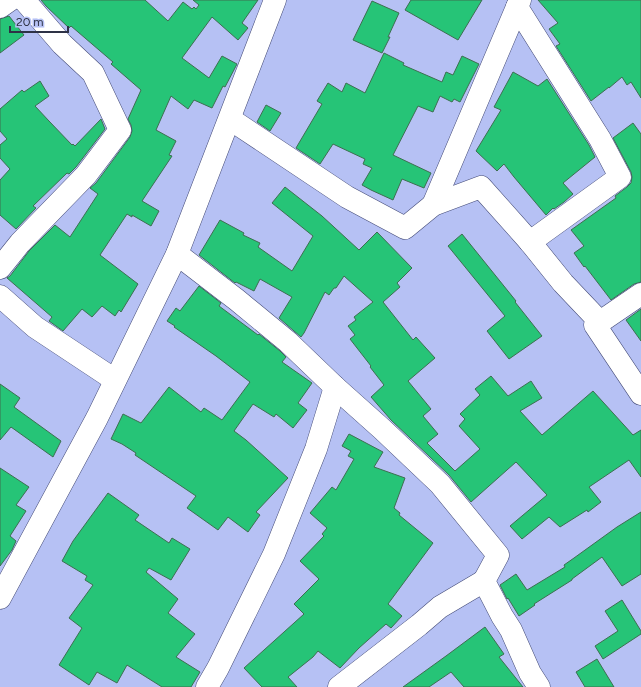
<svg xmlns="http://www.w3.org/2000/svg" width="641" height="687" font-family="Figtree,sans-serif">
<style>
.building{fill:#26c477;stroke:#3d6f50}
.lines{fill:none;stroke-linecap:round;stroke-linejoin:round}
.street-casing{stroke:#454c78;stroke-width:23}
.street{stroke:#fff;stroke-width:22}
</style>
<rect width="100%" height="100%" fill="#b6c1f4"/>
<g class="building">
<path d="M41,0H145L168,21L183,2L192,9L194,7L196,9L199,5L193,0H258L242,23L248,28L238,40L212,17L182,58L209,78L222,56L237,64L225,87L223,86L212,108L194,100L188,109L171,96L156,130L176,141L169,155L172,156L142,201L159,211L151,226L132,215V217L127,214L100,255L138,284L121,312L119,310L115,316L102,306L92,317L82,309L63,331L49,321L52,317L7,278L10,276L29,251L55,225L70,237L98,194L90,188L96,183L130,137L132,131L131,125L128,119L141,90L111,64L113,62L71,26L69,28L46,6Z"/>
<path d="M411,0H482L458,40L405,10Z"/>
<path d="M538,0H641V98L631,82L627,85L622,77L609,88V87L591,101L556,46L560,44L549,29L558,23Z"/>
<path d="M372,1L399,13L388,37H390L382,53L353,40Z"/>
<path d="M9,16L24,35L0,53V19Z"/>
<path d="M384,53L404,63L403,65L442,82L446,72L453,75L462,56L479,64L460,102L454,99L452,102L440,96L433,112L418,106L393,155L431,173L424,188L402,179L393,200L371,190L362,185L372,168L363,164L365,159L333,144L320,164L296,148L322,104L317,101L328,83L342,92L346,83L365,93Z"/>
<path d="M513,72L538,86L547,79L589,145L595,157L563,183L573,194L564,202L554,209L553,208L546,215L514,177L504,164L497,171L476,151L501,110L494,107Z"/>
<path d="M40,81L49,96L35,106L49,121L72,145L73,144L75,146L101,119L105,129L76,167L69,174L67,173L33,206L36,208L16,229L0,215V180L10,169L0,158V145L7,139L0,131V109L22,90L24,92Z"/>
<path d="M266,105L281,113L270,131L257,122Z"/>
<path d="M633,123L641,134V282L634,284L611,300L585,266L584,267L574,253L584,246L571,230L616,198L615,196L627,187L631,183L632,177L631,172L613,138Z"/>
<path d="M285,187L322,216L359,250L377,232L412,268L397,283L400,287L383,302L413,340L416,337L435,358L408,381L431,409L423,416L438,434L427,443L455,471L480,449L459,426L465,419L460,414L480,395L475,389L491,376L508,396L531,381L542,398L520,411L542,435L593,391L633,435L641,430V477L629,460L589,487L601,502L588,512L587,510L560,527L549,517L522,539L510,526L547,495L516,462L471,502L449,475L391,420L371,397L384,385L370,367L371,366L350,339L355,335L348,326L356,320L354,317L373,302L344,276L336,288H334L329,295L325,292L304,333L301,337L279,318L292,297L260,279L254,291L236,282L235,283L199,255L220,220L244,233L243,235L260,243L258,247L292,271L313,236L272,203Z"/>
<path d="M462,234L516,301L515,302L542,336L509,359L487,331L505,316L448,246Z"/>
<path d="M199,286L221,303L219,306L258,335L259,334L280,351L286,357L282,362L312,383L298,403L307,410L293,428L276,414L274,417L253,404L234,431L246,440L288,478L256,512L260,515L248,532L228,517L218,530L187,508L196,496L135,455L136,453L122,444L111,439L123,414L141,423L169,387L201,412L204,408L222,420L250,382L216,356L174,327L175,326L167,321L176,308L180,311Z"/>
<path d="M641,309V341L626,320Z"/>
<path d="M0,384L20,398L14,407L61,441L53,457L11,427L0,440Z"/>
<path d="M349,434L383,452L374,467L405,478L394,508L400,513L399,515L433,543L388,604L402,616L391,628L386,624L359,648L340,668L318,651L313,657L288,677L297,687H262L244,668L304,614L294,604L319,579L300,561L324,536L322,534L327,528L310,513L332,487L336,490L354,459L348,456L351,451L342,446Z"/>
<path d="M0,468L29,487L16,505L26,511L10,536L16,541L12,550L0,566Z"/>
<path d="M108,493L139,515L135,520L169,543L172,538L190,549L171,580L149,568L146,572L178,599L168,613L195,634L176,657L200,672L191,687H162L127,665L117,683L97,672L89,685L59,665L82,628L69,618L93,585L85,580L87,576L62,561L73,541Z"/>
<path d="M641,512V574L622,586L602,557L572,579V580L534,604L535,605L519,616L508,598L507,599L500,585L516,574L527,590L565,567L564,565L574,558L617,527Z"/>
<path d="M622,600L641,631V634L603,659L595,646L618,631L605,611Z"/>
<path d="M485,627L504,654L499,657L523,687H464L451,672L429,687H403L446,656Z"/>
<path d="M597,659L614,687H585L576,672Z"/>
</g>
<g class="lines">
<g class="street-casing">
<g id="street">
<path d="M0,7L10,0"/>
<path d="M517,7L600,139L620,177L530,242"/>
<path d="M230,119L347,197L405,228L433,205L481,187L530,242L563,283L600,322L595,325L641,394"/>
<path d="M433,205L520,0"/>
<path d="M177,254L237,300L288,342L335,387L382,429L440,484L498,555L484,581L502,616L511,630L530,673L539,687"/>
<path d="M0,268L20,243L86,175L120,130L93,73L62,44L24,0"/>
<path d="M0,296L35,327L115,380"/>
<path d="M600,322L641,294"/>
<path d="M0,598L97,418L177,254L275,0"/>
<path d="M207,687L218,668L274,554L316,449L335,387"/>
<path d="M339,687L419,625L440,607L484,581"/>
</g>
</g>
<use href="#street" class="street"/>
</g>
<path d="M10 26v6h58v-6" fill="none" stroke="#2e3246" stroke-width="2"/>
<text x="16" y="26" font-size="12" fill="#2e3246" stroke="#b6c1f4" stroke-width="3" paint-order="stroke">20 m</text>
</svg>
